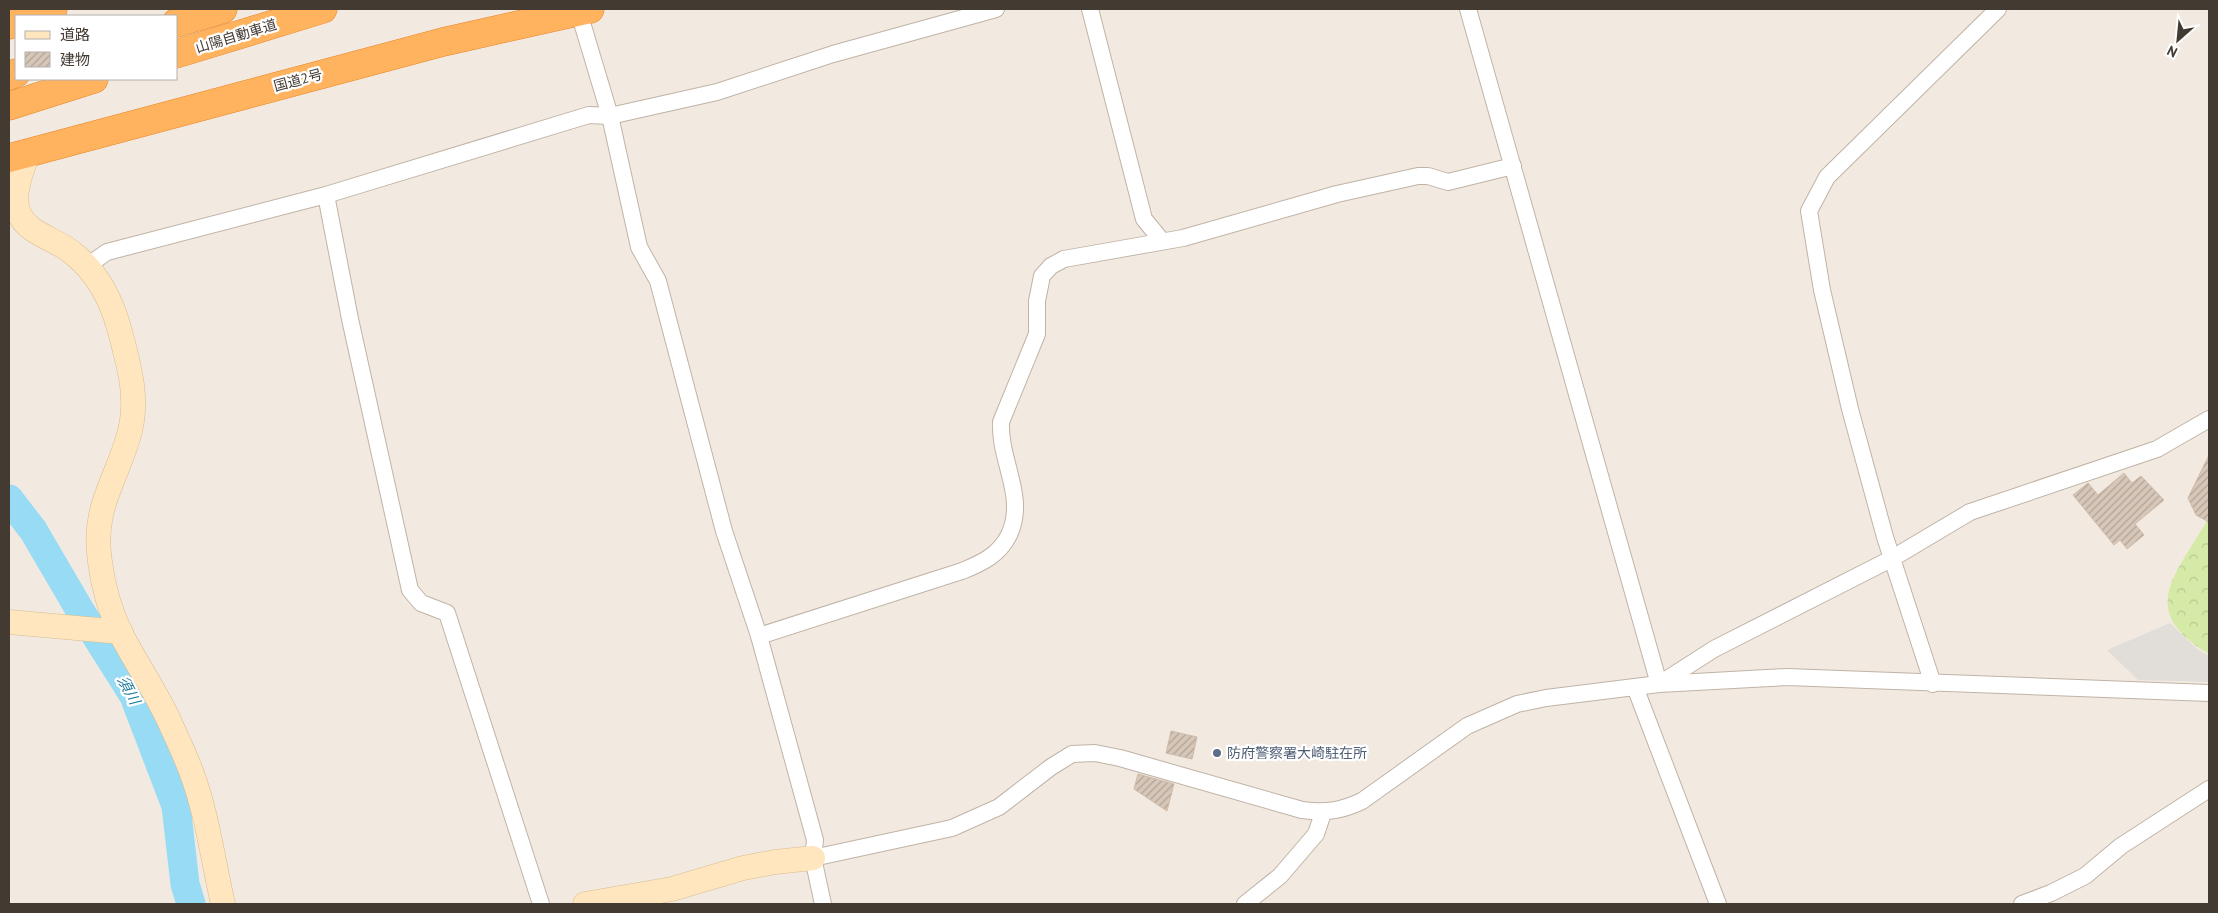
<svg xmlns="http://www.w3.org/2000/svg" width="2218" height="913" font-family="'PT Sans','Noto Sans JP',sans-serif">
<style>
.forest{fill:url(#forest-crowns)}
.parking{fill:#e1deda}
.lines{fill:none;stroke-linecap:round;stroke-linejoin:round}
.river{stroke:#97dcf4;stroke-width:29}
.building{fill:url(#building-hatch);stroke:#cfbba9}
.street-casing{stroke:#c0b3a6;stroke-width:18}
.secondary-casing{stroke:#d8bb8f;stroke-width:25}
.highway-casing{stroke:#e78426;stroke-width:29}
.street{stroke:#fff;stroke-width:16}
.secondary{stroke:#ffe6be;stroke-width:24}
.highway{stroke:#ffb35f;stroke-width:28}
.service-dot{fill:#5c6f8a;stroke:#fff;stroke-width:2}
.labels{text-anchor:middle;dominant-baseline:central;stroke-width:4.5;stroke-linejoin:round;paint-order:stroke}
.street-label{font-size:14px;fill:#433a32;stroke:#fff}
.service-label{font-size:14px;fill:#4e5e75;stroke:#fff;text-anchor:start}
.water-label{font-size:15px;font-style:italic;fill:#227a9c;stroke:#fff}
</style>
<defs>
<pattern id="forest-crowns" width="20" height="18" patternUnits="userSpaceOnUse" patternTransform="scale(1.25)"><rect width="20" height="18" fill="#d5eaa6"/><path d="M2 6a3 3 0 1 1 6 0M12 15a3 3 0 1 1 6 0" fill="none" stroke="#b8c98f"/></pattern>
<pattern id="building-hatch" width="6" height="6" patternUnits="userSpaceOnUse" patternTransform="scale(1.25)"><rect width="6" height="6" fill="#d7c7b9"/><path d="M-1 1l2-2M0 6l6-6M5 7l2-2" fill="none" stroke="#b0a397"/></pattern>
</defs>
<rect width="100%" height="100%" fill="#f2eae1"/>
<path class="forest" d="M2209,517V654C2133,609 2180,571 2209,517Z"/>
<path class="parking" d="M2170,623L2197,649L2209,656V682L2138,680L2107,650Z"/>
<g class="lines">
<path class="river" d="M9,499L33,530L81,612L134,696L176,806L185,884L191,904"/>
</g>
<g class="building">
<path d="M2209,455V522L2196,515L2188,498Z"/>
<path d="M2124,473L2132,483L2141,476L2164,500L2135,524L2144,535L2127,549L2120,540L2114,545L2073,495L2088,483L2098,495Z"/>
<path d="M1171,731L1197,737L1192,759L1166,753Z"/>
<path d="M1138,774L1174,784L1167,811L1134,789Z"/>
</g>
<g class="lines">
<g class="street-casing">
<g id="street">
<path d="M1090,9L1144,219L1162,241"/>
<path d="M1468,9L1659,684"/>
<path d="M583,26L610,116L639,247L658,281L724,531L759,636L815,840L813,858L823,904"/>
<path d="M326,195L350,319L410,590L421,603L447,613L541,904"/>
<path d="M87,266L107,252L326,195L589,115L610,116L717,92L833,54L996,9"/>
<path d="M759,636L962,571C982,563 999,555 1009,535C1027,497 999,461 1001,422L1037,334V301L1042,276L1051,266L1064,259L1183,238L1337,194L1418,176H1428L1448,182L1513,166"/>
<path d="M1661,683L1714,649L1891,559L1970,512L2157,449L2209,419"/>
<path d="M1933,684L1885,537L1850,409L1822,290L1809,211L1827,177L1998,9"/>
<path d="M1635,687L1718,904"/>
<path d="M813,858L952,828L999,807L1051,767L1072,754L1095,753L1120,758L1302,810C1325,813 1341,811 1362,801L1467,726L1517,704L1546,698L1659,684L1787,677L2209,693"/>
<path d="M1245,904L1280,876L1316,834L1323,813"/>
<path d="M2022,904L2051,893L2085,876L2121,846L2209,789"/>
</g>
</g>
<g class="secondary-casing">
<g id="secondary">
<path d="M28,153C19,178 5,210 32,229C46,239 62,243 75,255C98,274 111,299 119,328C129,365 140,401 128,438C114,485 92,509 100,562C103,585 111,613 121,634C137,665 157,693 171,725C178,740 185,755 191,771C207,813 213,860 223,904"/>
<path d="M9,622L121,632"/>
<path d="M585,904L672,889L743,868L775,862L813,858"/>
</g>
</g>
<g class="highway-casing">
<g id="highway">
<path d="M33,16L53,9"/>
<path d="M176,23L223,9"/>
<path d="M9,25L16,22"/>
<path d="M176,54L323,9"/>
<path d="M9,76L16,73"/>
<path d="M9,106L94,79"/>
<path d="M9,158L443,42L590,9"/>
</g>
</g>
<use href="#street" class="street"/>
<use href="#secondary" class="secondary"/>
<use href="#highway" class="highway"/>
</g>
<circle class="service-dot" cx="1217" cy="753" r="5"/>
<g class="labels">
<g class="street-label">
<text transform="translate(236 36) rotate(-17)">山陽自動車道</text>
<text transform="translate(298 80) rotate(-15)">国道2号</text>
</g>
<g class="service-label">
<text x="1227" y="753">防府警察署大崎駐在所</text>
</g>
<g class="water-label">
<text transform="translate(129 690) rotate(62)">須川</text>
</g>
</g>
<rect width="2218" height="913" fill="none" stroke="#433a32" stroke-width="20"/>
<rect x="15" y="15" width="162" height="65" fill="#ffffff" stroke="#b4b0ad"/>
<rect x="25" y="31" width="25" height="8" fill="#ffe6be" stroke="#b4b0ad"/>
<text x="60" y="40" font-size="15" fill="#433a32">道路</text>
<rect x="25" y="52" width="25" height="15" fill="url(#building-hatch)" stroke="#b4b0ad"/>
<text x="60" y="65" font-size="15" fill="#433a32">建物</text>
<g transform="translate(2178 40) rotate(207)" stroke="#ffffff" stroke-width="4" paint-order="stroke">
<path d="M0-4L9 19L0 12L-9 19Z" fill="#433a32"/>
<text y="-8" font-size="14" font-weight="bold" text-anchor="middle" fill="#433a32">N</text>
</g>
</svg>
